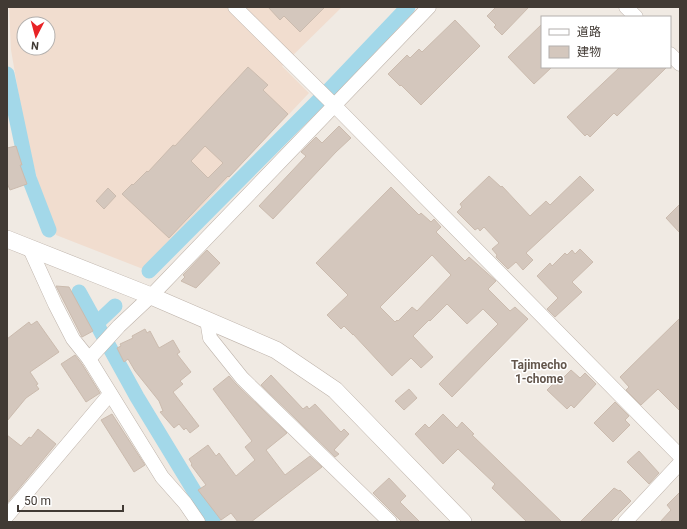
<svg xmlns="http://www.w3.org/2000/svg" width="687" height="529" font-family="Roboto,'Noto Sans JP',sans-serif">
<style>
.commercial{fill:#f1ddcf;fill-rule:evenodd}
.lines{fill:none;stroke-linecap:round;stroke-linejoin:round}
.canal{stroke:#a3d8e9;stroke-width:15}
.building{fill:#d4c7bd;stroke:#cbbbae;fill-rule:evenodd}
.minor-casing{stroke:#beb3aa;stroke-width:15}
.tertiary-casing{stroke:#beb3aa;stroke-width:18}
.minor{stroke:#fff;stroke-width:14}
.tertiary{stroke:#fff;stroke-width:17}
.labels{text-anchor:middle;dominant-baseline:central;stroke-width:3;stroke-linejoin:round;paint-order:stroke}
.neighbourhood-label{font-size:12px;font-weight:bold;fill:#63564c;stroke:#fff}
</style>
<rect width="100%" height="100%" fill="#f0eae3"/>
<path class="commercial" d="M9,7H342L282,66L309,93L143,269L56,235L38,182L26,136L11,50ZM24,24H48V48H24Z"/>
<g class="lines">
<g class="canal">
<path d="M7,74L29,178L49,230"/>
<path d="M149,271L328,91L408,7"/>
<path d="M79,292L137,397L213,522"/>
<path d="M97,323L115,306"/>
</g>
</g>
<g class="building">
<path d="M268,7H325L300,32L284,16L280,20Z"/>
<path d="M496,7H529L502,35L494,27L496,25L487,16Z"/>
<path d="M455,20L480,46L421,105L401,85L400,86L388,74L407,55L410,58L419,49L422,52Z"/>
<path d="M542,24V67H552L534,84L508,57Z"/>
<path d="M248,67L268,85L263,90L288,114L229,177L228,176L169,238L122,194L132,184L133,185L147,171L148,172L173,145L175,146ZM205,146L223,163L208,178L191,161Z"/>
<path d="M620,67H667L617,116L614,113L590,137L587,134L585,136L567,117Z"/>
<path d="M339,126L351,138L336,152L273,219L259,206L306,156L301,152L316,137L322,143Z"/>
<path d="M16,146L22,165H20L27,184L10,190L7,183V148Z"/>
<path d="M489,176L501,187L502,186L530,216L546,201L550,205L580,176L594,190L526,253L533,260L523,270L516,262L508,269L496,257L497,255L492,249L499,243L484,227L480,231L478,228L475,230L457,212L462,207L460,204Z"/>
<path d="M391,187L419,215L421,213L431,222L434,219L441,227L436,232L465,261L469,257L496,281L488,289L510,311L515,307L528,319L452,397L439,384L498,324L483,309L467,324L447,304L430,321L429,320L413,336L433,357L421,368L411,358L392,376L353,334V335L344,326L341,329L327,315L348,295L316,263ZM432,255L451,275L417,311L412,307L398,321L397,320L395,322L380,307Z"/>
<path d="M108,188L116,196L104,209L96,201Z"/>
<path d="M680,204V233L666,218Z"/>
<path d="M580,249L593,262L572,282L582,292L555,317L547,309L558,298L537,276L550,263L552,266L565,253L567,255L572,250L575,254Z"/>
<path d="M207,250L220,263L196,288L181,281L185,277L183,275Z"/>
<path d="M56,286L69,287L93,331L82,337Z"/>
<path d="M680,318V411L658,389L641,405L626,390L629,387L620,377Z"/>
<path d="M37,321L59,352L30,372L38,384L36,385L39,389L26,398L7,421V339L29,322L31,325Z"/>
<path d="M145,329L147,333L150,331L159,348L173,340L180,352L177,354L191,372L180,381L183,384L173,392L199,426L190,433L186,428L184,430L179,424L174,428L160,412L163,411L159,401L135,371L128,359L124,362L117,348L121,346L120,344L133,338L132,336Z"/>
<path d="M75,355L82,364L100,393L86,402L61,364Z"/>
<path d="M571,370L580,378L585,373L596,384L574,408L571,405L567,409L547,390L558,379L560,381Z"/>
<path d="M271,375L303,409L307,406L309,409L315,404L341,432L344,429L349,434L334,450L339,454L335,457L261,385Z"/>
<path d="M229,376L236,384L287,433L266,450L285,475L310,456L322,467L251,522H238L231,513L221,520L198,490L206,485L191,465L192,464L189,459L208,445L216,456L219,453L236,476L255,460L245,447L252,441L213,389Z"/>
<path d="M409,389L417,398L404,410L395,401Z"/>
<path d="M615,402L629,416L625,420L630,425L613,442L594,423Z"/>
<path d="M112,414L145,465L134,472L101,420Z"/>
<path d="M443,414L457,428L462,422L474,434L472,435L562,522H527L492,488L495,484L458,449L443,464L415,434L425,424L429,428Z"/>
<path d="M38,429L56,444L7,503V435L21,446L29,437L31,438Z"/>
<path d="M639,451L659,473L649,484L627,462Z"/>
<path d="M389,478L406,496L400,502L420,522H402L373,493Z"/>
<path d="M614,488L619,491L620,490L631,501L610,522H580Z"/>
<path d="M680,492V522H660L671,510L667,505Z"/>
</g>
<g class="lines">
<g class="minor-casing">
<g id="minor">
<path d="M235,7L334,105L680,456"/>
<path d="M626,7L636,17"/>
<path d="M670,54L680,64"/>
<path d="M30,249L55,304L73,339L89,359L162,477L185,503L198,522"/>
<path d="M207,320L210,338L242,378L390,522"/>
<path d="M89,359L119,326L151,296L429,7"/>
<path d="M7,516L110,394"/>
<path d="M625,522L680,463"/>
</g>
</g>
<g class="tertiary-casing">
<path id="tertiary" d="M7,239L151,296L276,350L335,390L463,522"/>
</g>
<use href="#minor" class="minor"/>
<use href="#tertiary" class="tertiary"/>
</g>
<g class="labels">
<g class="neighbourhood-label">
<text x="539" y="365">Tajimecho<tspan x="539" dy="14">1-chome</tspan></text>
</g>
</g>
<rect width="687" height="529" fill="none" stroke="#413a34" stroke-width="16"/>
<rect x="541" y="16" width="130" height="52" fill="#ffffff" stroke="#b3b0ae"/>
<rect x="549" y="29" width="20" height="6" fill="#ffffff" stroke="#b3b0ae"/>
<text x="577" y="36" font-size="12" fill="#413a34">道路</text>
<rect x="549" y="46" width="20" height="12" fill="#d4c7bd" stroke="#b3b0ae"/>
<text x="577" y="56" font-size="12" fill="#413a34">建物</text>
<g transform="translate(36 36) rotate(186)"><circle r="19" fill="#ffffff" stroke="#b3b0ae"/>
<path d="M0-3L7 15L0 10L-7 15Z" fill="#e82326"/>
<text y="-6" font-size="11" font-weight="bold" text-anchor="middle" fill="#413a34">N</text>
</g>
<path d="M18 505v6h105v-6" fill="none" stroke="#413a34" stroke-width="2"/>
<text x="24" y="505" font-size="12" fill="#413a34" stroke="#ffffff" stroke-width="3" paint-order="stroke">50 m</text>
</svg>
